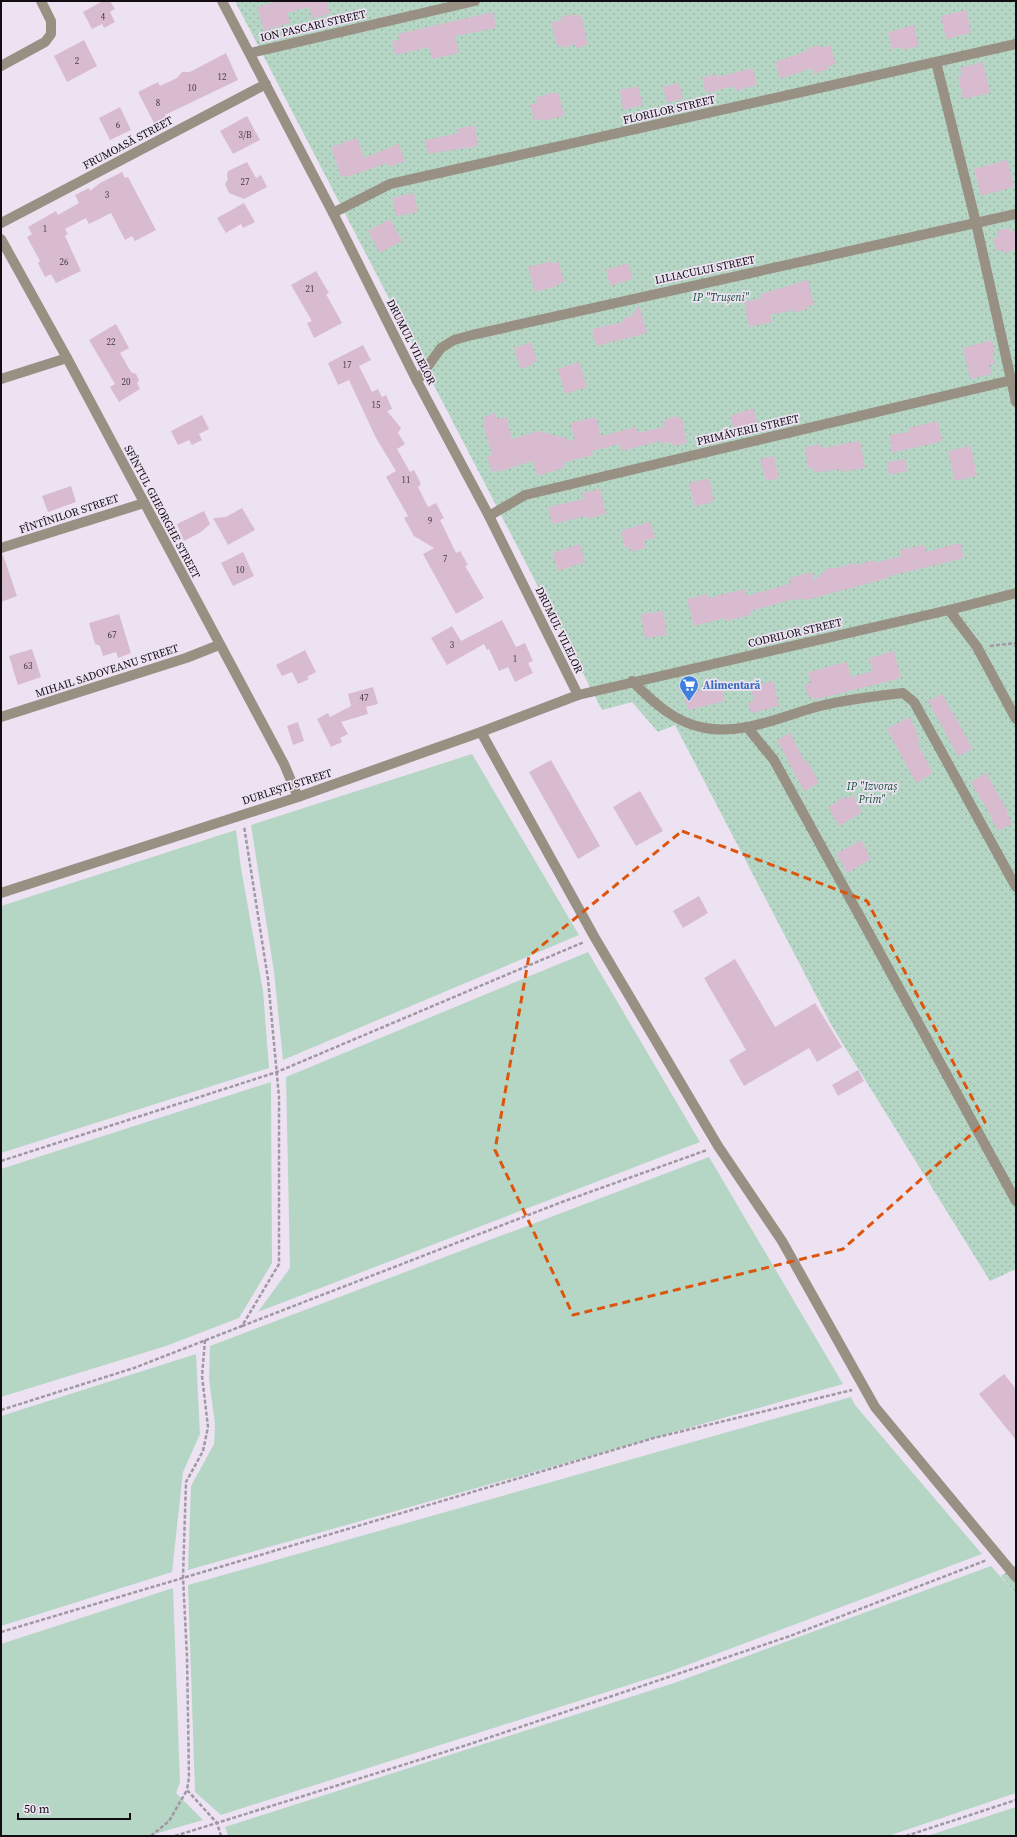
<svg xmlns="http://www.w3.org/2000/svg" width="1017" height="1837" font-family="'Source Serif 4',serif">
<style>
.green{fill:#b6d6c5}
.garden{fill:url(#garden-dots)}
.building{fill:#d9bbd0}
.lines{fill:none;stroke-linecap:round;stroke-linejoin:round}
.path{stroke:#a198a4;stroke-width:2.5;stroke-dasharray:4 2;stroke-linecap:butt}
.minor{stroke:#999084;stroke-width:10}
.marked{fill:none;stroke:#dd550c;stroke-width:3;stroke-dasharray:8 5;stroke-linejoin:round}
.labels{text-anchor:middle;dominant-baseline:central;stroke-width:3.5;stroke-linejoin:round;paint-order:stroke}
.number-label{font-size:9px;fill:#433842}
.street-label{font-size:11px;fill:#110d12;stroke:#ede2f2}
.park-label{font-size:11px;font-style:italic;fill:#125038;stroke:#ede2f2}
.shop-label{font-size:11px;font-weight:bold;fill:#366cbe;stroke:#ede2f2;text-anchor:start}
</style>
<defs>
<pattern id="garden-dots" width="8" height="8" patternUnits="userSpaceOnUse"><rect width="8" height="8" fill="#b6d6c5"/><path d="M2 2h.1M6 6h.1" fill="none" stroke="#9bb6a8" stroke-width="1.8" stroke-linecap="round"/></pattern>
</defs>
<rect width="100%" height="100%" fill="#ede2f2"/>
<g class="green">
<path d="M472,754L579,935L283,1060L274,972L251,825Z"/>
<path d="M236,830L241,868L263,991L269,1068L1,1153V906Z"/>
<path d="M588,952L700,1142L258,1312L290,1268L286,1077Z"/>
<path d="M271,1082L272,1263L239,1318L166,1346L1,1397V1169Z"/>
<path d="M709,1157L843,1384L188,1570L191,1486L214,1444L215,1424L209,1379L210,1346Z"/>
<path d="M196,1354L200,1434L183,1472L172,1572L1,1626V1416Z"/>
<path d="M851,1397L855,1405L982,1554L666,1673L221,1815L195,1792L188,1585Z"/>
<path d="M991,1566L1016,1594V1793L888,1836H228L225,1827L674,1683Z"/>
<path d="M173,1588L180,1782L176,1793L203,1820L148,1836H1V1644Z"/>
<path d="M1016,1807V1836H927Z"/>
</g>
<g class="garden">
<path d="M235,1H1016V1269L990,1281L833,1028L675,725L658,732L632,702L602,710Z"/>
<path d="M1016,1565V1594L1001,1576Z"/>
</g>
<g class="building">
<path d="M103,1H110L115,9L110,12L115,22L104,28L102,24L92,29L83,12Z"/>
<path d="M280,1H327L330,14L312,19L309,7L287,13L290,23L264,31L257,7Z"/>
<path d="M967,10L971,33L946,39L941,16Z"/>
<path d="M493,12L496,28L455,36L459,53L432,59L429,47L395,55L392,41L399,40L398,34Z"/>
<path d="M573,14V16L581,15L588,45L576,48L575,44L562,48L561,45L557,46L551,22L562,20L561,17Z"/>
<path d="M914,25L919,46L903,50L902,47L892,49L888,32Z"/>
<path d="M84,40L97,66L67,82L54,56Z"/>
<path d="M820,45L821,48L830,45L836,64L828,66L829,69L814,74L812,68L780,79L775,62L807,51V48Z"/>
<path d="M226,53L238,80L165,115L166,117L154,123L138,92L158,82L160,86L177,78L182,72H190Z"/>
<path d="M983,62L990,93L963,99L958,77L962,76L960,68Z"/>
<path d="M753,68L757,85L735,91L734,86L706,93L702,78L717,74V77Z"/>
<path d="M679,83L683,99L667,103L663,87Z"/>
<path d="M638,86L643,105L623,110L620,90Z"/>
<path d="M558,92L564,116L541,121V119L534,120L530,104L537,103L536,97Z"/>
<path d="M120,107L131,130L110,140L99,118Z"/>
<path d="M247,116L260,140L233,154L220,131Z"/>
<path d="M475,126L478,146L428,154L425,140L459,133L458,128Z"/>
<path d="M357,138L364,158L399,144L405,161L389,167L387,163L347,177L346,175L341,177L331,147Z"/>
<path d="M1007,160L1014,187L981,196L974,169Z"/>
<path d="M247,162L256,178L261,175L267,187L244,199L229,193L225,184L228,179L227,176L228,171Z"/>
<path d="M122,172L125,178L128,177L156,230L135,241L132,236L125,240L111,213L89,224L86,218L65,229L68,234L65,236L81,271L56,283L51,274L45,277L38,263L40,261L27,237L32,234L28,227L56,211L58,215L79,203L75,195L89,188L90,191L100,183Z"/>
<path d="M414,193L418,212L396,216L392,198Z"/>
<path d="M244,203L255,222L243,228L241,224L226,233L217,218Z"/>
<path d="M390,219L402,241L380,253L368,231Z"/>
<path d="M1009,228L1010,232L1016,230V250L1003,253L1002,249L996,251L993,238L998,237L997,231Z"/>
<path d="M551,261L552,264L559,262L564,282L557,284V286L535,292L528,267Z"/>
<path d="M628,263L633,279L610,286L606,270Z"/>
<path d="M316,271L329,293L326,294L342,323L314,338L307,323L312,321L291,285Z"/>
<path d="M808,280L814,305L806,307L807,309L794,313V310L770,315L772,322L749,327L744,302L761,298V294Z"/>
<path d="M639,305L647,333L596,346L592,329L623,322L622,319L632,316Z"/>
<path d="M116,324L129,348L120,353L131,372L136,374L139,380L137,383L140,389L119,402L110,387L115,384L89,340Z"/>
<path d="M992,340L995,353H992L995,364L989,365L992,374L970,379L963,348Z"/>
<path d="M531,342L537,361L531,363L532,365L521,369L514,348Z"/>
<path d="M363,345L371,360L359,366L372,392L378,389L382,397L386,395L392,409L387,411L401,428L398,433L405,444L397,449L410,472L414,470L421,484L418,487L428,507L436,503L444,518L440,520L444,528L456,553L460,551L468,565L465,566L484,598L456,614L423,554L434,548L414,536L404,518L408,516L386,477L396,471L376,438L349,380L338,385L328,363Z"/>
<path d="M579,362L587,387L565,394L558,369Z"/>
<path d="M753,408L757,422L734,430L730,416Z"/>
<path d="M496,413L497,419L506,417L512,439L539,431L575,441L570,423L596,417L601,436L636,427L638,433L663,427L664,422L669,418L675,416L682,419L687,443L673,446L672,442L662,444L661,441L621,451L620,444L592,451L593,455L563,463L564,468L537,476L533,461L498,472L497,470L492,472L487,457L492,455L483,424L485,423L483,417Z"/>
<path d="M202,415L209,429L199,434L202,440L192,445L189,440L178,445L171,431Z"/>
<path d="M938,421L942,441L892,453L889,435L909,432L908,428Z"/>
<path d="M860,441L865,468L840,472V469L814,473L813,468H808L805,447L821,444L822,448Z"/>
<path d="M971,446L977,476L955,481L948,451Z"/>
<path d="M774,456L779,478L766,481L760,459Z"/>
<path d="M905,459L907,471L889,475L887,462Z"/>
<path d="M709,478L714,502L694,506L689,483Z"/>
<path d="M71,486L76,502L48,512L42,496Z"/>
<path d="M600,489L606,514L588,519V516L552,524L548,507L584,499L582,493Z"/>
<path d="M242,508L255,530L228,545L213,518L226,517Z"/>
<path d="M204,511L210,524L201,532L184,541L177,524Z"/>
<path d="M650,522L655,538L644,541L646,548L631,552L630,547L625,548L621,531Z"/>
<path d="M960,543L964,558L890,576V577L877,581L806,600V598L796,600L795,599L750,611L751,615L726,621L725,618L694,626L687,599L707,594L708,598L745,589L746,596L788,584L791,583L789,578L812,572L814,581L828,568H837L855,563L856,565L874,560L875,563L901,556L900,550L924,545L926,552Z"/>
<path d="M580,544L585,562L558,571L552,553Z"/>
<path d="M243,552L254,576L233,586L221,563Z"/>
<path d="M1,555H3L17,596L1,602Z"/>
<path d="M663,611L667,635L645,638L641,614Z"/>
<path d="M119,614L131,653L118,658L116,652L103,656L100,646L95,644L89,623Z"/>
<path d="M502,620L516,647L525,643L533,661L528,663L533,673L515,682L508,667L499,671L489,649L487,650L484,644L447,665L431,638L452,626L461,641Z"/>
<path d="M32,649L41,677L18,685L9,656Z"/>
<path d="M305,650L316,672L307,677L309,679L298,684L292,672L282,676L276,665Z"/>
<path d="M894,651L901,678L814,700L813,696L808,698L805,684L811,683L808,672L847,662L851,677L873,671L869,658Z"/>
<path d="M773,681L779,706L751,713L748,702L754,701L751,687Z"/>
<path d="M721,685L725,701L688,710L684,695Z"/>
<path d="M373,687L378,704L366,707L368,714L341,722L348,734L340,738L342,742L331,747L317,719L328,713L330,717L351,706L348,694Z"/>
<path d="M942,694L973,749L958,756L928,701Z"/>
<path d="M909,717L918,734L916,735L920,742L917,743L933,773L916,783L887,729Z"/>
<path d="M298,722L304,741L293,745L287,726Z"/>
<path d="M790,733L805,762L807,761L819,783L804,791L777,740Z"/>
<path d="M551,760L600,846L578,859L529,772Z"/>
<path d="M986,773L1008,812L1007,813L1012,824L998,831L982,800H981L971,782Z"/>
<path d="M640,791L663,831L636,846L613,807Z"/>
<path d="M853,795L862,812L839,826L828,807L837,802L838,800L843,797L847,799Z"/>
<path d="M861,840L871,859L847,873L836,854Z"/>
<path d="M699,896L708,913L683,928L673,911Z"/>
<path d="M735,959L775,1027L815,1003L842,1047L817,1062L809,1048L744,1086L729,1060L746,1050L704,978Z"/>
<path d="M858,1070L864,1081L838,1096L832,1085Z"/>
<path d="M1004,1374L1016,1389V1440L979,1394Z"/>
</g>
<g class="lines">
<g class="path">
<path d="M990,646L1016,643"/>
<path d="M1,1161L277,1072L584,942"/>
<path d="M242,1326L562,1202L707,1150"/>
<path d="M205,1340L202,1376L208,1427L203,1451L186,1482L183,1577L187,1657L189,1777L187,1790L217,1823L221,1836"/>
<path d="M1,1410L134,1368L242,1326L279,1264V1097L268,979L244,826"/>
<path d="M1,1632L654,1438L852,1390"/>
<path d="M151,1836L169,1821L187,1790"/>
<path d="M175,1836L467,1745L790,1636L987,1560"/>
<path d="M906,1836L1016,1800"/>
</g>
<g class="minor">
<path d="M222,1L333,213L417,381L489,516L578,695"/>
<path d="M250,53L475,1"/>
<path d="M936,62L976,223L1016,402"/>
<path d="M1,66L45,42L51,34V21L41,1"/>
<path d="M333,213L390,184L1016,44"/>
<path d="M1,223L266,84"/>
<path d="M1,239L67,358L284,764L298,797"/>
<path d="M1,379L67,358"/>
<path d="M417,381L441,348L454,340L472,335L1016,214"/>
<path d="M489,516L525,495L1016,379"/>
<path d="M1,548L144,503"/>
<path d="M949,610L977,647L1016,719"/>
<path d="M632,681C653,702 675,723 705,728C742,735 781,717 816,707C844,700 874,696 903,693L914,702L1016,887"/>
<path d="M1,717L186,658L219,645"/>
<path d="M747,727L774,760L1016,1201"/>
<path d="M481,732L595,938L718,1146L782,1241L875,1407L1016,1577"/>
<path d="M1,893L298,797L481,732L578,695L949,610L1016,593"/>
</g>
</g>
<path class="marked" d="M682,831L867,901L985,1122L843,1249L573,1315L495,1150L529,956Z"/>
<defs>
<g id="supermarket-pin" transform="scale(1)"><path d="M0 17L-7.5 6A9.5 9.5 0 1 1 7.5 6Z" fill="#3f7fe0" stroke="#ede2f2"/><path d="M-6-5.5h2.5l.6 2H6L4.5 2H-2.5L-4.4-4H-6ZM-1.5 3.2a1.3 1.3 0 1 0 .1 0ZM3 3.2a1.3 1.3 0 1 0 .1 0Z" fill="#fff"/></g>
</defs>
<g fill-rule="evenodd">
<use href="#supermarket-pin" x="689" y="685"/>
</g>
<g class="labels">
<g class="number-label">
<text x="103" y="17">4</text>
<text x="77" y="61">2</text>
<text x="222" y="77">12</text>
<text x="192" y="88">10</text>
<text x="158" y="103">8</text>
<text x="118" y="125">6</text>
<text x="245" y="135">3/B</text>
<text x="245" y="182">27</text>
<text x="107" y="195">3</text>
<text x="45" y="229">1</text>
<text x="64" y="262">26</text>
<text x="310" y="289">21</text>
<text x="111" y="342">22</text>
<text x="347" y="365">17</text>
<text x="126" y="382">20</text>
<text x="376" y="405">15</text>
<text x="406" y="480">11</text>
<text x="430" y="521">9</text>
<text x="445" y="559">7</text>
<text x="240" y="570">10</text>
<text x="112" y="635">67</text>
<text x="452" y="645">3</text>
<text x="515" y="659">1</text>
<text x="28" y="666">63</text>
<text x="364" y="698">47</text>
</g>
<g class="street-label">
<text transform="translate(313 26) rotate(-13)">ION PASCARI STREET</text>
<text transform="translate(669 110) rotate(-13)">FLORILOR STREET</text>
<text transform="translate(128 143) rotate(-28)">FRUMOASĂ STREET</text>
<text transform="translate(705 270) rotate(-12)">LILIACULUI STREET</text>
<text transform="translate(411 342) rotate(63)">DRUMUL VILELOR</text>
<text transform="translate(748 430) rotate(-13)">PRIMĂVERII STREET</text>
<text transform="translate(162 512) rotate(62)">SFÎNTUL GHEORGHE STREET</text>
<text transform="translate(69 514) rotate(-18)">FÎNTÎNILOR STREET</text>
<text transform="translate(559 630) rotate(64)">DRUMUL VILELOR</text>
<text transform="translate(795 633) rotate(-13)">CODRILOR STREET</text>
<text transform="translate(107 671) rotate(-18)">MIHAIL SADOVEANU STREET</text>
<text transform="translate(287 787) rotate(-18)">DURLEȘTI STREET</text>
</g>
<g class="park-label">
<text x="721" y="297">IP "Trușeni"</text>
<text x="872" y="786">IP "Izvoraș<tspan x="872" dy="13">Prim"</tspan></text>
</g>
<g class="shop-label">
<text x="703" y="685">Alimentară</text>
</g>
</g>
<rect width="1017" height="1837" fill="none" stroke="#110d12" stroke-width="4"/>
<path d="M18 1813v6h112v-6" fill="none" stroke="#110d12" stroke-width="2"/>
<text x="24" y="1813" font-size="12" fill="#110d12" stroke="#ede2f2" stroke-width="3" paint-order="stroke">50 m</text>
</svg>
